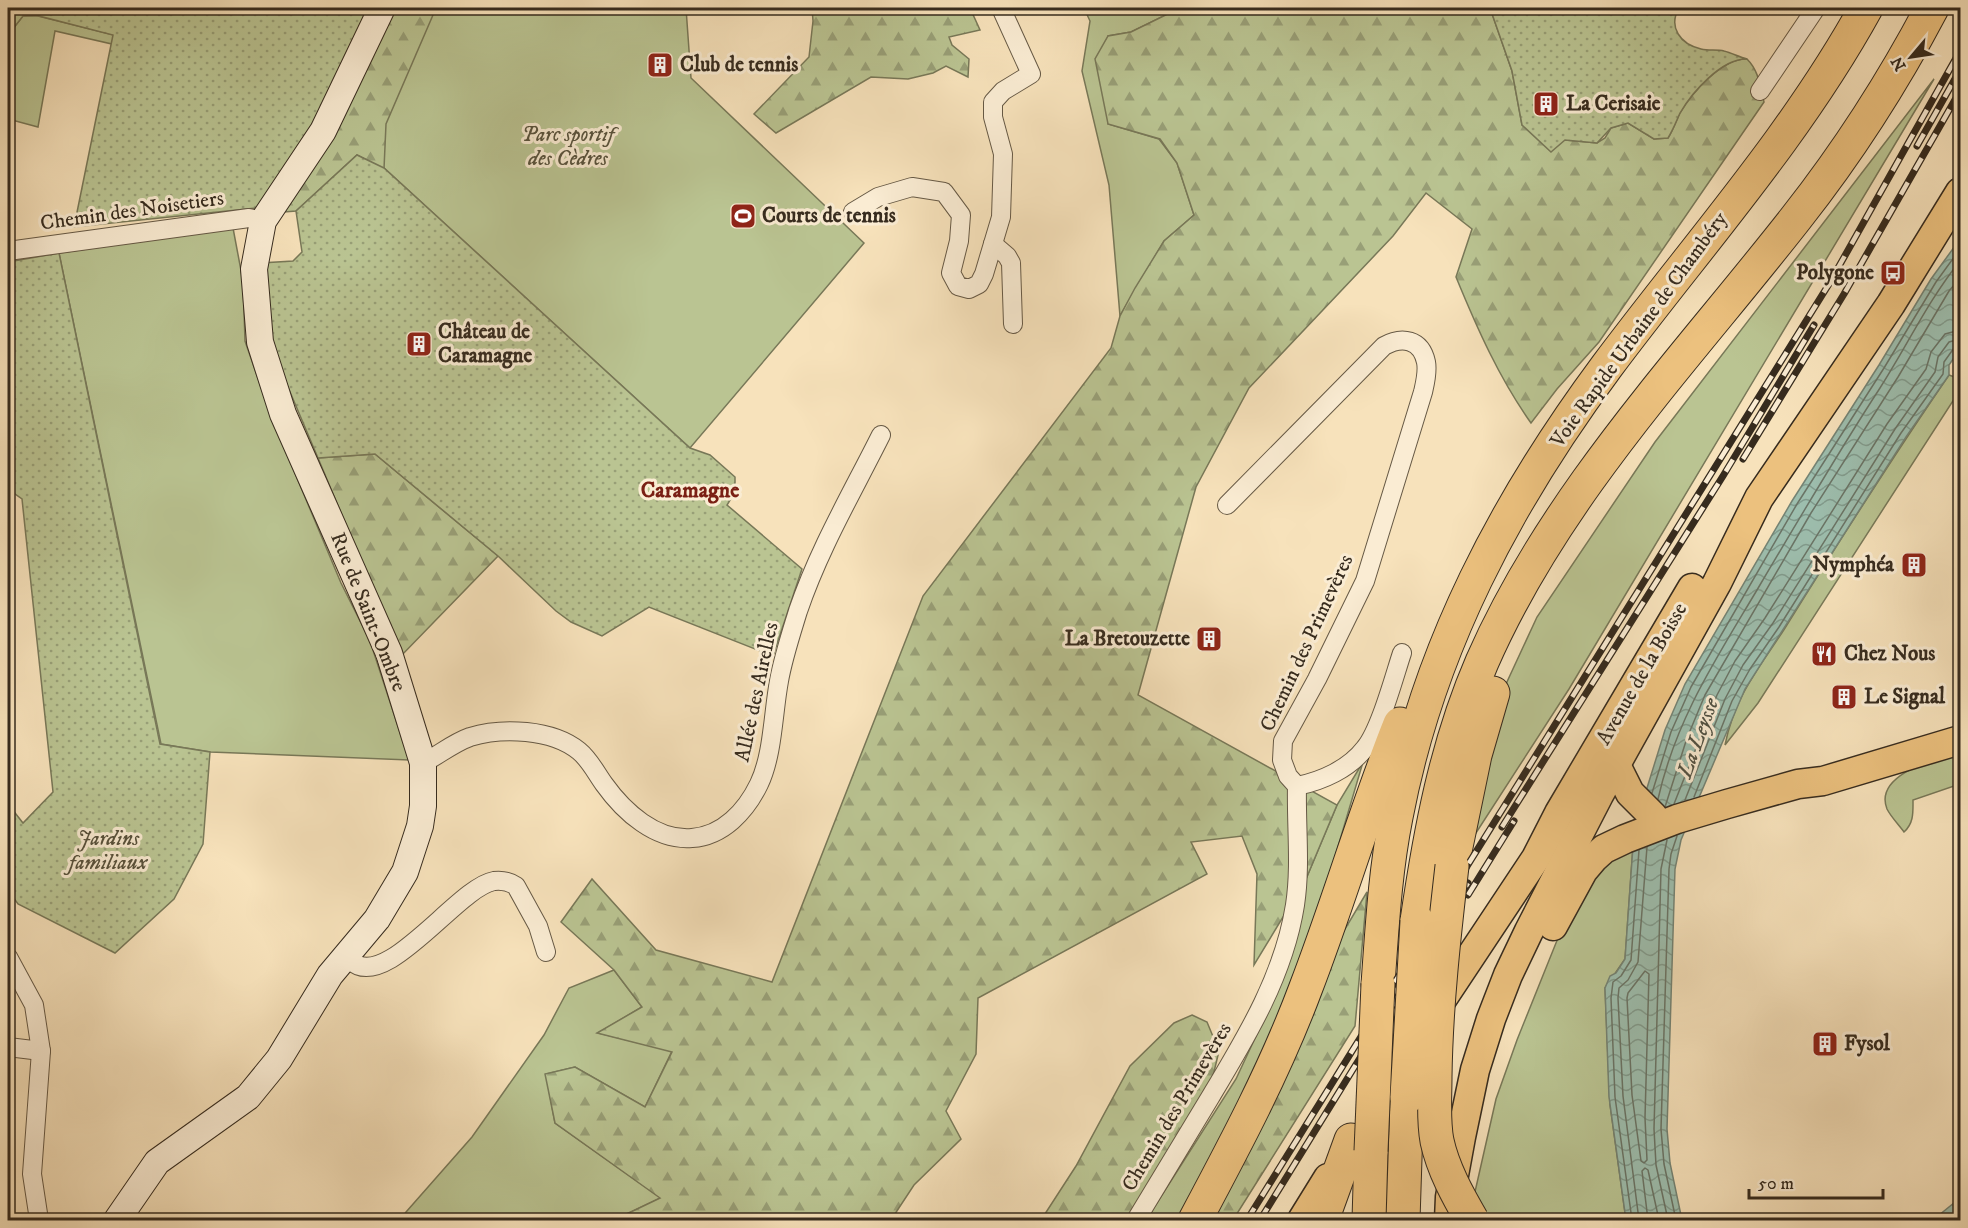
<svg xmlns="http://www.w3.org/2000/svg" width="1968" height="1228" font-family="'IM FELL DW Pica',serif">
<style>
.green{fill:#bac492;stroke:#787858;stroke-width:1.5}
.forest{fill:url(#forest-firs);stroke:#787858;stroke-width:1.5}
.garden{fill:url(#garden-dots);stroke:#787858;stroke-width:1.5}
.water{fill:url(#water-waves);stroke:#748374;stroke-width:1.5}
.lines{fill:none;stroke-linecap:round;stroke-linejoin:round}
.shore{stroke:#6a7466;stroke-width:1.5}
.street-casing{stroke:#665945;stroke-width:20}
.secondary-casing{stroke:#362b1e;stroke-width:28}
.primary-casing{stroke:#362b1e;stroke-width:31}
.highway-casing{stroke:#362b1e;stroke-width:35}
.street{stroke:#faecd3;stroke-width:18}
.secondary{stroke:#faecd3;stroke-width:26}
.primary{stroke:#ecc17e;stroke-width:28}
.highway{stroke:#ecc17e;stroke-width:33}
.rail-casing{stroke:#362b1e;stroke-width:7}
.rail{stroke:#faecd3;stroke-width:4.5;stroke-dasharray:14;stroke-linecap:butt}
.highway-bridge-casing{stroke:#362b1e;stroke-width:35;stroke-linecap:butt}
.highway-bridge{stroke:#ecc17e;stroke-width:33}
.labels{text-anchor:middle;dominant-baseline:central;stroke-width:6;stroke-linejoin:round;paint-order:stroke}
.poi-label{font-size:21px;font-weight:bold;fill:#362b1e;stroke:#faecd3;text-anchor:start}
.park-label{font-size:21px;font-style:italic;fill:#57513b;stroke:#faecd3}
.street-label{font-size:21px;fill:#362b1e;stroke:#faecd3}
.neighbourhood-label{font-size:22px;font-weight:bold;fill:#7a1f14;stroke:#faecd3}
.water-label{font-size:22px;font-style:italic;fill:#505042;stroke:#faecd3}
</style>
<defs>
<pattern id="forest-firs" width="22" height="20" patternUnits="userSpaceOnUse" patternTransform="scale(1.5)"><rect width="22" height="20" fill="#bac492"/><path d="M5 1l3.5 6h-7zM16 11l3.5 6h-7z" fill="#989f77"/></pattern>
<pattern id="garden-dots" width="8" height="8" patternUnits="userSpaceOnUse" patternTransform="scale(1.5)"><rect width="8" height="8" fill="#bac492"/><path d="M2 2h.1M6 6h.1" fill="none" stroke="#989f77" stroke-width="1.8" stroke-linecap="round"/></pattern>
<pattern id="water-waves" width="16" height="10" patternUnits="userSpaceOnUse" patternTransform="scale(1.5)"><rect width="16" height="10" fill="#9dbeae"/><path d="M0 5q4-4 8 0t8 0" fill="none" stroke="#819b8d"/></pattern>
</defs>
<rect width="100%" height="100%" fill="#f7e2bb"/>
<filter id="stains"><feTurbulence type="fractalNoise" baseFrequency=".00333" numOctaves="4"/><feColorMatrix values="0 0 0 0 .2 0 0 0 0 .09 0 0 0 0 .02 0 0 0 .5 -.17"/></filter>
<radialGradient id="worn" r=".72"><stop offset=".6" stop-color="#630" stop-opacity="0"/><stop offset="1" stop-color="#630" stop-opacity=".3"/></radialGradient>
<g class="green">
<path d="M403,8H686L691,78L864,243L690,448L384,168L357,110Z"/>
<path d="M1084,8H1174L1172,12L1131,32L1108,36V124L1159,139L1177,163L1194,215L1164,241L1120,316L1109,185L1082,71L1090,21Z"/>
<path d="M23,16H38L114,35L112,44L55,31L38,127L8,119V35Z"/>
<path d="M1934,79L1569,689L1463,853L1500,697L1537,617L1655,442Z"/>
<path d="M233,228L243,281L245,341L271,416L341,583L370,641L409,760L210,752L161,744L59,253Z"/>
<path d="M1949,375L1960,379V390L1758,703L1725,745C1735,695 1759,669 1785,628C1838,543 1892,458 1949,375Z"/>
<path d="M1960,751V784L1913,800C1913,812 1914,823 1904,832C1899,825 1891,817 1887,809C1873,774 1939,758 1960,751Z"/>
<path d="M1363,762L1293,999L1188,1220H1146L1236,1079L1277,991L1306,879L1337,805Z"/>
<path d="M1633,846L1625,959L1605,988L1610,1105L1626,1220H1483L1472,1205L1496,1099L1517,1040L1560,933L1601,863Z"/>
<path d="M614,970L642,1007L598,1033L672,1051L645,1107L575,1067L546,1074L555,1123L661,1198L614,1220H399L472,1137L544,1035L569,988Z"/>
</g>
<g class="forest">
<path d="M8,8L44,15L23,16L8,35Z"/>
<path d="M390,8H436L386,124L384,169L357,155L296,211L272,213Z"/>
<path d="M812,8H970L980,30L949,37L952,45L969,59L968,77L946,66L933,73L908,79L871,77L776,133L754,114L809,57L813,21Z"/>
<path d="M1174,8H1490L1512,71L1522,125L1565,140L1597,143L1605,138L1611,128L1628,123L1654,139L1668,138C1673,130 1676,121 1680,113C1692,93 1722,58 1747,59C1759,71 1760,86 1764,102L1599,342L1557,389L1531,423C1499,378 1477,328 1456,277L1472,229L1426,193L1393,236L1249,388L1196,487L1138,695L1337,805L1306,879L1254,965L1257,874L1242,836L1191,842L1207,874L978,998L976,1054L946,1111L961,1139L914,1185L891,1220H614L660,1198L555,1123L545,1074L575,1067L645,1107L672,1052L597,1033L642,1007L614,970L561,922L592,879L656,950L772,982L923,596L1111,348L1120,316L1135,288L1164,241L1194,215L1177,163L1160,139L1108,124L1095,59L1108,36L1131,32L1172,12Z"/>
<path d="M375,454L498,556L401,656L318,458Z"/>
<path d="M1367,892L1355,1026L1233,1220H1204L1320,971Z"/>
<path d="M1192,1015L1207,1022L1219,1051L1213,1076L1129,1220H1041L1076,1166L1130,1066L1174,1023Z"/>
</g>
<g class="garden">
<path d="M8,8H372L324,106L257,208L74,227L113,35Z"/>
<path d="M1490,8H1679C1668,27 1680,44 1701,49C1709,51 1717,49 1724,51C1732,53 1739,57 1747,59C1722,58 1692,92 1680,113C1676,122 1673,130 1668,138L1654,139L1628,123L1611,128L1597,143L1565,140L1551,152L1522,125L1512,71Z"/>
<path d="M357,155L384,168L690,448L710,455L735,477V492L727,505L802,569L773,656L649,607L602,636L571,622L556,611L498,556L375,454L318,458L271,347L261,263L293,261L302,252L296,211Z"/>
<path d="M59,253L160,744L210,752L203,844L174,899L115,953L18,904L8,890V804L23,823L53,792L22,499L8,489V262Z"/>
</g>
<g class="water">
<path d="M1960,239V349L1949,365V375L1906,437L1745,689L1681,840L1675,869L1667,1129L1670,1163L1682,1220H1626L1609,1097L1605,988L1610,976L1616,973L1625,959L1633,846L1647,788L1665,730L1685,684L1792,501L1879,365L1931,279Z"/>
<path d="M1960,1198V1220H1933Z"/>
</g>
<g class="lines">
<g class="shore">
<path d="M1652,793L1671,732L1691,687L1797,504L1884,368L1936,282L1960,249"/>
<path d="M1694,797L1732,701L1750,669L1779,627L1901,433L1943,374L1944,362L1954,348L1960,347"/>
<path d="M1658,799C1676,719 1716,659 1757,590C1797,522 1837,454 1880,388C1907,346 1929,299 1960,261"/>
<path d="M1685,800L1725,699L1743,665L1773,623L1895,429L1935,372L1938,357L1949,342L1960,339"/>
<path d="M1674,804L1717,695L1735,661L1765,618L1887,424L1926,369L1931,352L1945,334L1960,330"/>
<path d="M1665,807L1687,738L1705,695L1811,513L1898,377L1949,291L1960,278"/>
<path d="M1667,840L1661,869L1654,1129L1656,1165L1668,1220"/>
<path d="M1645,971L1649,974L1645,1118L1647,1160L1644,1163L1641,1161L1632,1095L1627,998L1628,993Z"/>
<path d="M1632,1220L1615,1097L1611,998L1613,982L1621,976L1631,960L1639,850"/>
<path d="M1639,1220L1623,1096L1618,998L1619,988L1628,980L1638,962L1647,847"/>
<path d="M1648,1220L1642,1171L1645,1168L1648,1170L1659,1220"/>
<path d="M1676,1220L1664,1164L1661,1129L1669,869L1671,854L1677,836"/>
</g>
<g class="street-casing">
<g id="street">
<path d="M1760,91L1816,8"/>
<path d="M853,212L878,197L912,187L944,192L961,215L959,241L951,273L958,286L969,289L979,284L984,274L1001,217L1003,154L993,117V102L1003,91L1031,74L1001,8"/>
<path d="M993,244L1007,256L1011,263L1013,324"/>
<path d="M8,251L249,218L263,221"/>
<path d="M423,763C439,755 453,743 470,737C502,727 552,729 579,751C590,760 596,773 604,784C624,812 656,841 692,838C723,836 746,811 759,784C773,755 773,713 779,681C783,658 791,634 798,611C819,549 852,493 881,435"/>
<path d="M1297,786C1322,781 1349,769 1365,748C1380,730 1394,677 1402,653"/>
<path d="M350,950L351,961C386,993 458,887 494,881C502,880 510,882 516,886L538,926L546,952"/>
<path d="M8,957L34,1005L41,1051L32,1174L39,1220"/>
<path d="M8,1047L41,1051"/>
<path d="M1136,1220C1161,1179 1186,1137 1211,1096C1247,1036 1284,975 1295,905C1301,866 1296,826 1297,786L1288,776L1282,760L1283,741L1317,679L1365,581L1423,392C1425,383 1428,372 1426,362C1421,339 1402,336 1384,346L1227,505"/>
</g>
</g>
<g class="secondary-casing">
<path id="secondary" d="M117,1220L157,1162L248,1097L279,1059L330,975L377,919L405,872L420,826L423,806V763L389,653L283,414L260,342L254,269L263,221L323,131L382,8"/>
</g>
<g class="primary-casing">
<g id="primary">
<path d="M1616,765L1630,793L1653,816"/>
<path d="M1553,926L1583,871L1594,858L1604,849L1625,839L1677,819L1727,804L1798,784L1823,781L1960,740"/>
<path d="M1435,1010L1536,858L1559,813L1692,588"/>
<path d="M1302,1220L1328,1178"/>
<path d="M1449,1220L1450,1197L1461,1137L1475,1070L1491,1019L1508,975L1529,931L1599,795L1717,583L1759,498L1891,304L1960,192"/>
</g>
</g>
<g class="highway-casing">
<g id="highway">
<path d="M1452,866L1475,755L1493,693"/>
<path d="M1417,921C1430,832 1446,745 1482,662C1555,495 1685,360 1796,218C1848,152 1893,82 1932,8"/>
<path d="M1378,984C1382,929 1385,872 1396,817C1428,649 1506,502 1607,366C1695,248 1795,137 1866,8"/>
<path d="M1195,1220C1235,1145 1275,1070 1305,990C1339,902 1365,811 1400,724"/>
<path d="M1322,1220L1351,1140"/>
<path d="M1369,1220L1371,1151"/>
<path d="M1403,1220L1407,1097"/>
</g>
</g>
<use href="#street" class="street"/>
<use href="#secondary" class="secondary"/>
<use href="#primary" class="primary"/>
<use href="#highway" class="highway"/>
<g class="rail-casing">
<g id="rail">
<path d="M1917,146L1960,70"/>
<path d="M1743,459L1844,294L1960,91"/>
<path d="M1502,827L1723,476L1814,325"/>
<path d="M1468,895L1514,821"/>
<path d="M1247,1220L1829,284L1960,51"/>
<path d="M1260,1220L1468,883"/>
</g>
</g>
<use href="#rail" class="rail"/>
<g class="highway-bridge-casing">
<g id="highway-bridge">
<path d="M1452,866C1444,936 1436,1006 1435,1077C1435,1098 1433,1120 1437,1141C1443,1169 1458,1196 1472,1220"/>
<path d="M1407,1097L1417,921"/>
<path d="M1371,1151L1378,984"/>
</g>
</g>
<use href="#highway-bridge" class="highway-bridge"/>
</g>
<defs>
<g id="building-square" transform="scale(1.35)"><rect x="-9" y="-9" width="18" height="18" rx="4" fill="#8f2418" stroke="#faecd3"/><path d="M-4-6H4V6H1V3H-1V6H-4ZM-2.5-4.3h1.7v1.8h-1.7ZM.8-4.3h1.7v1.8H.8ZM-2.5-1h1.7V.8h-1.7ZM.8-1h1.7V.8H.8Z" fill="#fff"/></g>
<g id="stadium-square" transform="scale(1.35)"><rect x="-9" y="-9" width="18" height="18" rx="4" fill="#8f2418" stroke="#faecd3"/><path d="M0-5a6.5 5 0 1 0 0 10a6.5 5 0 1 0 0-10ZM-3.5-1.8h7v3.6h-7Z" fill="#fff"/></g>
<g id="bus-square" transform="scale(1.35)"><rect x="-9" y="-9" width="18" height="18" rx="4" fill="#8f2418" stroke="#faecd3"/><path d="M-5-6H5V4H4V6H2V4H-2V6H-4V4H-5ZM-3.5-4V0h7V-4ZM-3.5 1.2v1.5H-2V1.2ZM2 1.2v1.5H3.5V1.2Z" fill="#fff"/></g>
<g id="restaurant-square" transform="scale(1.35)"><rect x="-9" y="-9" width="18" height="18" rx="4" fill="#8f2418" stroke="#faecd3"/><path d="M-5-6h1v4h1v-4h1v4h1v-4h1v5L-1.5 .5V6h-2V.5L-5-1ZM5-6V6H3V1.5H1.5Q1.5-4 5-6Z" fill="#fff"/></g>
</defs>
<g fill-rule="evenodd">
<use href="#building-square" x="660" y="65"/>
<use href="#building-square" x="1546" y="104"/>
<use href="#stadium-square" x="743" y="216"/>
<use href="#bus-square" x="1893" y="273"/>
<use href="#building-square" x="419" y="344"/>
<use href="#building-square" x="1914" y="565"/>
<use href="#building-square" x="1209" y="639"/>
<use href="#restaurant-square" x="1824" y="654"/>
<use href="#building-square" x="1844" y="697"/>
<use href="#building-square" x="1825" y="1044"/>
</g>
<g class="labels">
<g class="poi-label">
<text x="680" y="65">Club de tennis</text>
<text x="1566" y="104">La Cerisaie</text>
<text x="762" y="216">Courts de tennis</text>
<text x="1874" y="273" text-anchor="end">Polygone</text>
<text x="438" y="332">Château de<tspan x="438" dy="24">Caramagne</tspan></text>
<text x="1894" y="565" text-anchor="end">Nymphéa</text>
<text x="1190" y="639" text-anchor="end">La Bretouzette</text>
<text x="1844" y="654">Chez Nous</text>
<text x="1864" y="697">Le Signal</text>
<text x="1844" y="1044">Fysol</text>
</g>
<g class="park-label">
<text x="568" y="135">Parc sportif<tspan x="568" dy="24">des Cèdres</tspan></text>
<text x="108" y="839">Jardins<tspan x="108" dy="24">familiaux</tspan></text>
</g>
<g class="street-label">
<text transform="translate(132 211) rotate(-8)">Chemin des Noisetiers</text>
<text transform="translate(1639 330) rotate(-54)">Voie Rapide Urbaine de Chambéry</text>
<text transform="translate(368 612) rotate(68)">Rue de Saint-Ombre</text>
<text transform="translate(1307 643) rotate(-65)">Chemin des Primevères</text>
<text transform="translate(1642 674) rotate(-60)">Avenue de la Boisse</text>
<text transform="translate(757 692) rotate(-78)">Allée des Airelles</text>
<text transform="translate(1177 1107) rotate(-59)">Chemin des Primevères</text>
</g>
<g class="neighbourhood-label">
<text x="690" y="490">Caramagne</text>
</g>
<g class="water-label">
<text transform="translate(1698 738) rotate(-70)">La Leysse</text>
</g>
</g>
<rect width="1968" height="1228" fill="none" stroke="#f7e2bb" stroke-width="30"/>
<rect x="9" y="9" width="1950" height="1210" fill="none" stroke="#362b1e" stroke-width="3"/>
<rect x="15" y="15" width="1938" height="1198" fill="none" stroke="#362b1e" stroke-width="1.5"/>
<g transform="translate(1911 57) rotate(241)" stroke="#faecd3" stroke-width="4.5" paint-order="stroke">
<path d="M0-4.5L10 22L0 15L-10 22Z" fill="#362b1e"/>
<text y="-9" font-size="16" font-weight="bold" text-anchor="middle" fill="#362b1e">N</text>
</g>
<path d="M1749 1189v9h134v-9" fill="none" stroke="#362b1e" stroke-width="3"/>
<text x="1758" y="1189" font-size="18" fill="#362b1e" stroke="#faecd3" stroke-width="4.5" paint-order="stroke">50 m</text>
<rect width="100%" height="100%" filter="url(#stains)"/>
<rect width="100%" height="100%" fill="url(#worn)"/>
</svg>
